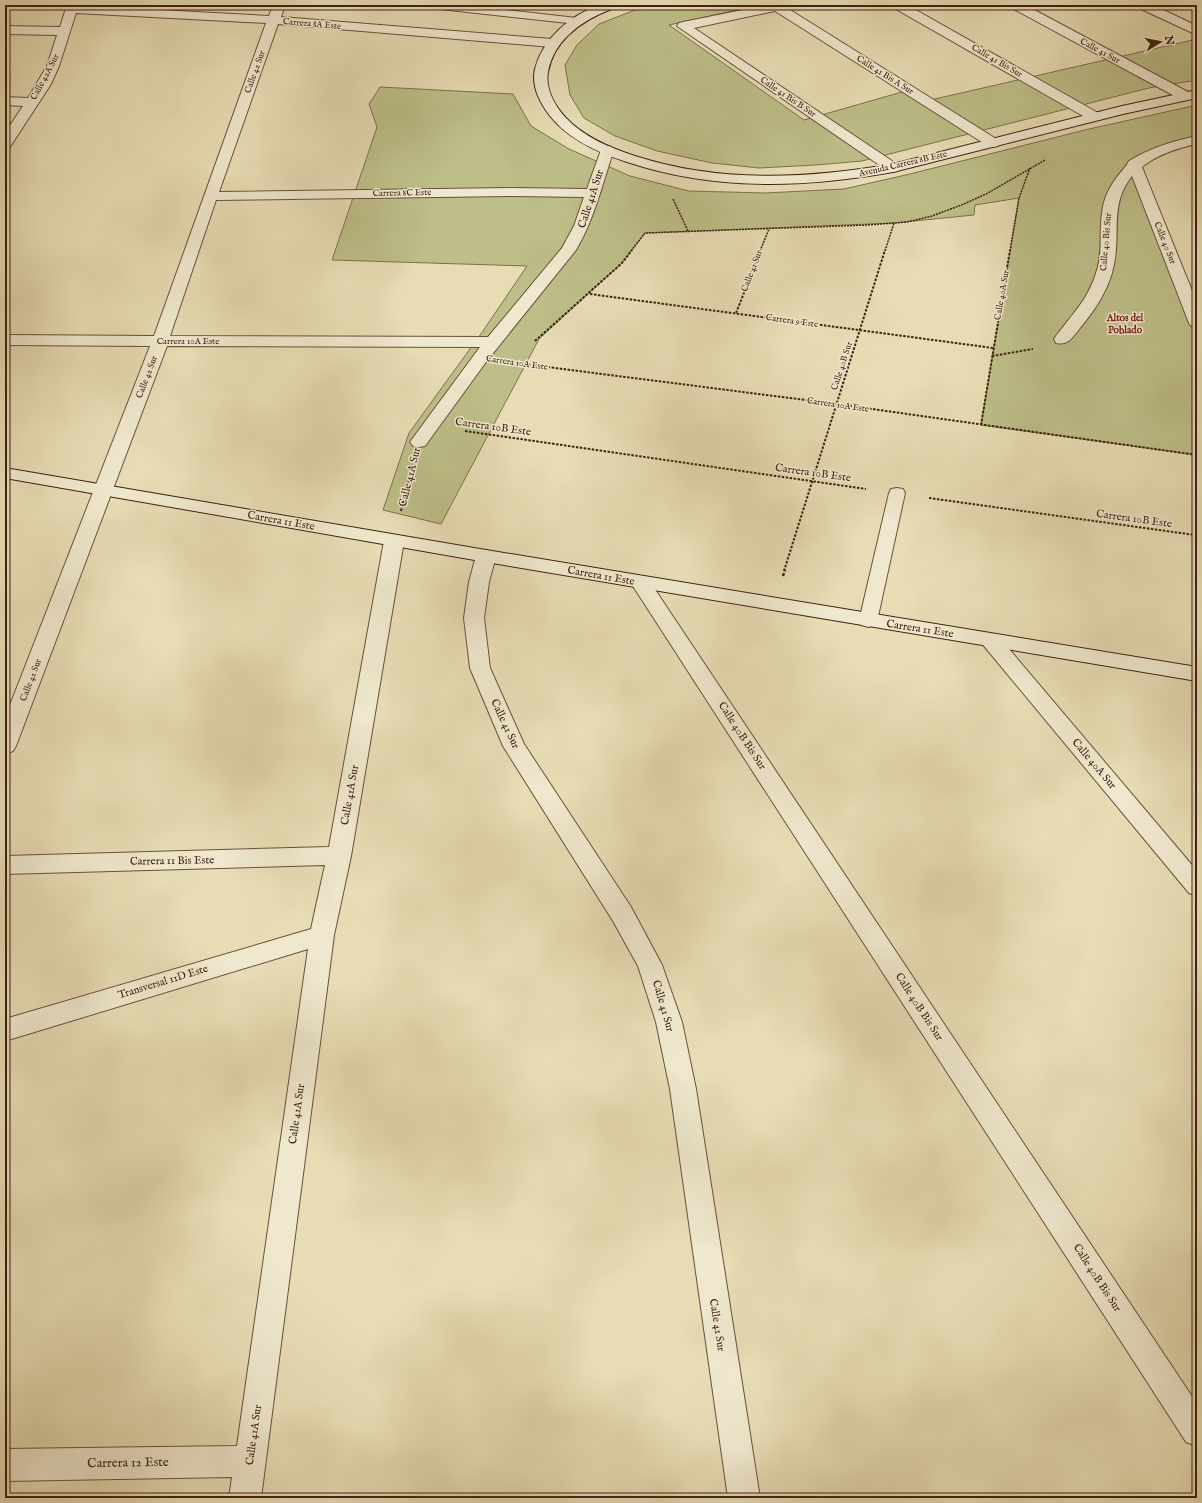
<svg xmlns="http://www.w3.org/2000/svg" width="1202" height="1503" font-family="'IM FELL English',serif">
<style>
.green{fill:#bdbe88;stroke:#7e6f4e}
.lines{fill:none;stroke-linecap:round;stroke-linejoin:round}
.lane-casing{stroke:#6a4f3b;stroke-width:2}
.street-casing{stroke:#6a4f3b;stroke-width:2}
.secondary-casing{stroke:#402013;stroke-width:2}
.path-far2{stroke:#402013;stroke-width:1.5;stroke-dasharray:2 1;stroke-linecap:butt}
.path-far1{stroke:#402013;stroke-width:2;stroke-dasharray:2.5 1.5;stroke-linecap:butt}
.path{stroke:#402013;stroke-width:2.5;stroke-dasharray:3 2;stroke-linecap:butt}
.lane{fill:#efe8ce;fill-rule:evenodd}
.street{fill:#efe8ce;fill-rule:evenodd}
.secondary{fill:#efe8ce;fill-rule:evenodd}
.labels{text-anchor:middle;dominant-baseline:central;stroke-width:3;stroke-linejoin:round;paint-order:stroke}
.far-street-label{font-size:9px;fill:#402013;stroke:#efe8ce}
.far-neighbourhood-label{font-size:10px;font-weight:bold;fill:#7a1f14;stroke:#efe8ce}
.street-label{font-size:11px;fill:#402013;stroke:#efe8ce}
.near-street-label{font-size:13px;fill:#402013;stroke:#efe8ce}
</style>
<rect width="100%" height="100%" fill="#e7dcb4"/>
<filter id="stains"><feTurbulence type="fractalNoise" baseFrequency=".005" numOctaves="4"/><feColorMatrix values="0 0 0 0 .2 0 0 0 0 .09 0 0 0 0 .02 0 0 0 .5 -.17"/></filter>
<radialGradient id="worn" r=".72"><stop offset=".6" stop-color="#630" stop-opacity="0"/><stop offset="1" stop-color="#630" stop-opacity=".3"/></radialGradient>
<g class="green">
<path d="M648,5H760L669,25L804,120L909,90L926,101L1197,39V80L1149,88L862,161L816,165L759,168L712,163L657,151L615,136L584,118L570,95L565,65L577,45L599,24Z"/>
<path d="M380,87L513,94L531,126L569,149L630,176L689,191L765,193L844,189L910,174L1089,129L1197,105V140L1134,164L1197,323V525V455L981,425L1019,198L975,205L974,215L894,223L645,233L622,263L539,339L441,524L383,510L409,433L483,331L527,266L332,260L377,127L369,104Z"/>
</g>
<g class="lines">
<g class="lane-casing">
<g id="lane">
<path d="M426,5H461L577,18L583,21L577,24L431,8Z"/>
<path d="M897,488L903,489L905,493L877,621L875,625L868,627L861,625L859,621L889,493L891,489Z"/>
</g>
</g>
<g class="street-casing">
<g id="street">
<path d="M67,5L269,16L273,5H285L281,17L552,39L556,40L558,43L556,46L552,47L278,24L219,192L513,188L587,189L602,147L607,146L612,147L614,150C602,184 595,218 576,250L486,362L425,446L419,447L413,446L410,442L480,347L167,346L16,746L13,751L5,754V718L150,346L5,345V335L154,336L266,23L76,13L59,66L51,84L10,147L5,148V133L23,106L5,105V97L28,98L47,66L57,35L5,34V26L60,27ZM513,196L584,197L574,226L562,248L488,337L170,336L216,200Z"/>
<path d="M768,5H792L787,8L998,140L1000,143L998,146L993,147L988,146L775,11L694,28L898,165L900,168L898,171L893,172L888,171L677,26L679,23L683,22Z"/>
<path d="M892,5H907L1100,114L1102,117L1100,120H1090L894,8Z"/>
<path d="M1010,5H1025L1190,93L1192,96L1190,99H1180L1012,8Z"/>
<path d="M1137,5H1153L1197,26V35L1139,8Z"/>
<path d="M1197,136V144C1178,148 1158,154 1142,167L1197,303V328L1191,326L1189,323L1132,176C1109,205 1121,232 1114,264C1110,288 1095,310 1080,328C1073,337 1068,346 1056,343L1054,339C1071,315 1088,301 1097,270C1103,252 1099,232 1102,213C1104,193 1114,180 1126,166C1127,165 1128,162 1129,161C1150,148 1173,141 1197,136Z"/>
<path d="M394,535L401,537L404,541L351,856L334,935L261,1498H229L232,1477L5,1481V1449L237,1446L308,949L5,1041V1019L311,929L325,865L5,874V856L329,847L384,541L387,537Z"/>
<path d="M486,550L493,552L496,556L489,582L484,618L490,668L524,744L631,907L662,965L682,1022L696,1089L760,1498H728L670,1089L656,1022L638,966L613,921L503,746L470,668L464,618L469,582L476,556L479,552Z"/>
<path d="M641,577L648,579L1197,1404V1446L1186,1442L631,583L634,579Z"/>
<path d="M991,634L998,636L1197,871V896L1189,893L984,646L981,641L984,636Z"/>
</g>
</g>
<g class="secondary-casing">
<g id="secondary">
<path d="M599,5H616L614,8C585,19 554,38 548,72C545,89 555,106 566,118C584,137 610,148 635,156C719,183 806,179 893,164L1122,106L1197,90V98L1123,114L893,172C803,188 715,191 627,162C599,153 569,140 550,116C540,103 531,86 535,69C543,38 570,16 599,5Z"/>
<path d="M5,468L486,550L1197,667V681L486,562L5,478Z"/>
</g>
</g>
<g class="path-far2">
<path d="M673,199L688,231"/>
<path d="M631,251L645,233L868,225L907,222L932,216L964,204L988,193L1045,160"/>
<path d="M760,251L769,229"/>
<path d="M885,251L894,223"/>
<path d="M1010,251L1019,198L1030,168"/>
</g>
<g class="path-far1">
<path d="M590,294L993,348"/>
<path d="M736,313L761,250"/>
<path d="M535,341L622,263L632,250"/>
<path d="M992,356L1033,349"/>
<path d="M516,363L837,404L1197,455L1195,535L1196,571"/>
<path d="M981,425L1010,250"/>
<path d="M465,431L866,489"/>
<path d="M929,498L1195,535"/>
<path d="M401,511L412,469"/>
<path d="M784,571L885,250"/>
</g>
<g class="path">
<path d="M1196,570L1197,620"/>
<path d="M783,576L785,570"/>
</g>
<use href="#lane" class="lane"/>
<use href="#street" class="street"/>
<use href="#secondary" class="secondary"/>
</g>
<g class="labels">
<g class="far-street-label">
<text transform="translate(312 24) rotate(5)">Carrera 8A Este</text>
<text transform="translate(1100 51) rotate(28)">Calle 41 Sur</text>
<text transform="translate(997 61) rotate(30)">Calle 41 Bis Sur</text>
<text transform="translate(255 72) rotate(-70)">Calle 42 Sur</text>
<text transform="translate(885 75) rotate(32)">Calle 41 Bis A Sur</text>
<text transform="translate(45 77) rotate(-62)">Calle 42A Sur</text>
<text transform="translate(788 97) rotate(34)">Calle 41 Bis B Sur</text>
<text transform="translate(903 164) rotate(-13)">Avenida Carrera 8B Este</text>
<text transform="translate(402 193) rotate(-1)">Carrera 8C Este</text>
<text transform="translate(1106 242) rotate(-85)">Calle 40 Bis Sur</text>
<text transform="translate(1165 243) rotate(68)">Calle 40 Sur</text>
<text transform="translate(752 271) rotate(-69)">Calle 41 Sur</text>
<text transform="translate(1002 295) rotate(-80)">Calle 40A Sur</text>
<text transform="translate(792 321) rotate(8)">Carrera 9 Este</text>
<text x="188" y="341">Carrera 10A Este</text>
<text transform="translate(517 363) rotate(8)">Carrera 10A Este</text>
<text transform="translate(842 366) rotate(-72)">Calle 40B Sur</text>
<text transform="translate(147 377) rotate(-69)">Calle 42 Sur</text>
<text transform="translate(838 405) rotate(8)">Carrera 10A Este</text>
<text transform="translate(31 680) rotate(-69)">Calle 42 Sur</text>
</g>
<g class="far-neighbourhood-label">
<text x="1125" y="318">Altos del<tspan x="1125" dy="12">Poblado</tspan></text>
</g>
<g class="street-label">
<text transform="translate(591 199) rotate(-72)">Calle 41A Sur</text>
<text transform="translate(493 427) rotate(8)">Carrera 10B Este</text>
<text transform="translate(813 473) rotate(8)">Carrera 10B Este</text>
<text transform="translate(410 477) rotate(-76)">Calle 41A Sur</text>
<text transform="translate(1134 519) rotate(8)">Carrera 10B Este</text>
<text transform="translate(281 521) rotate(10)">Carrera 11 Este</text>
<text transform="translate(601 576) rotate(10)">Carrera 11 Este</text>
<text transform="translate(920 629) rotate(9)">Carrera 11 Este</text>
<text transform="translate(505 724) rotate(65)">Calle 41 Sur</text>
<text transform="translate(742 736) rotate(57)">Calle 40B Bis Sur</text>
<text transform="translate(1094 764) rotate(50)">Calle 40A Sur</text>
<text transform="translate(350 795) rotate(-80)">Calle 41A Sur</text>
<text transform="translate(172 861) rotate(-1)">Carrera 11 Bis Este</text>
<text transform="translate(163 982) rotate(-17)">Transversal 11D Este</text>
<text transform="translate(663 1006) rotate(74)">Calle 41 Sur</text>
<text transform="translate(919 1007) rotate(57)">Calle 40B Bis Sur</text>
<text transform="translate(297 1114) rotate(-82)">Calle 41A Sur</text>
<text transform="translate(1097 1278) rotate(57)">Calle 40B Bis Sur</text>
<text transform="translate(717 1325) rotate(81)">Calle 41 Sur</text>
<text transform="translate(254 1435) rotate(-82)">Calle 41A Sur</text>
</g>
<g class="near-street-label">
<text transform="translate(128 1463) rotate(-1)">Carrera 12 Este</text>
</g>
</g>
<rect width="1202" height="1503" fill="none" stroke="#e7dcb4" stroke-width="20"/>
<rect x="6" y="6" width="1190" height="1491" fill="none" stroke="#402013" stroke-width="2"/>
<rect x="10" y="10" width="1182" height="1483" fill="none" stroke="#402013"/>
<g transform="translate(1160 42) rotate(80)" stroke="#efe8ce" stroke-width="3" paint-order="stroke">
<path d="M0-3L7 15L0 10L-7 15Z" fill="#402013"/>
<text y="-6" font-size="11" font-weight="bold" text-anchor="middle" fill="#402013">N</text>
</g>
<rect width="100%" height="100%" filter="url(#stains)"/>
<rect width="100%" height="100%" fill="url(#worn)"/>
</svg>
